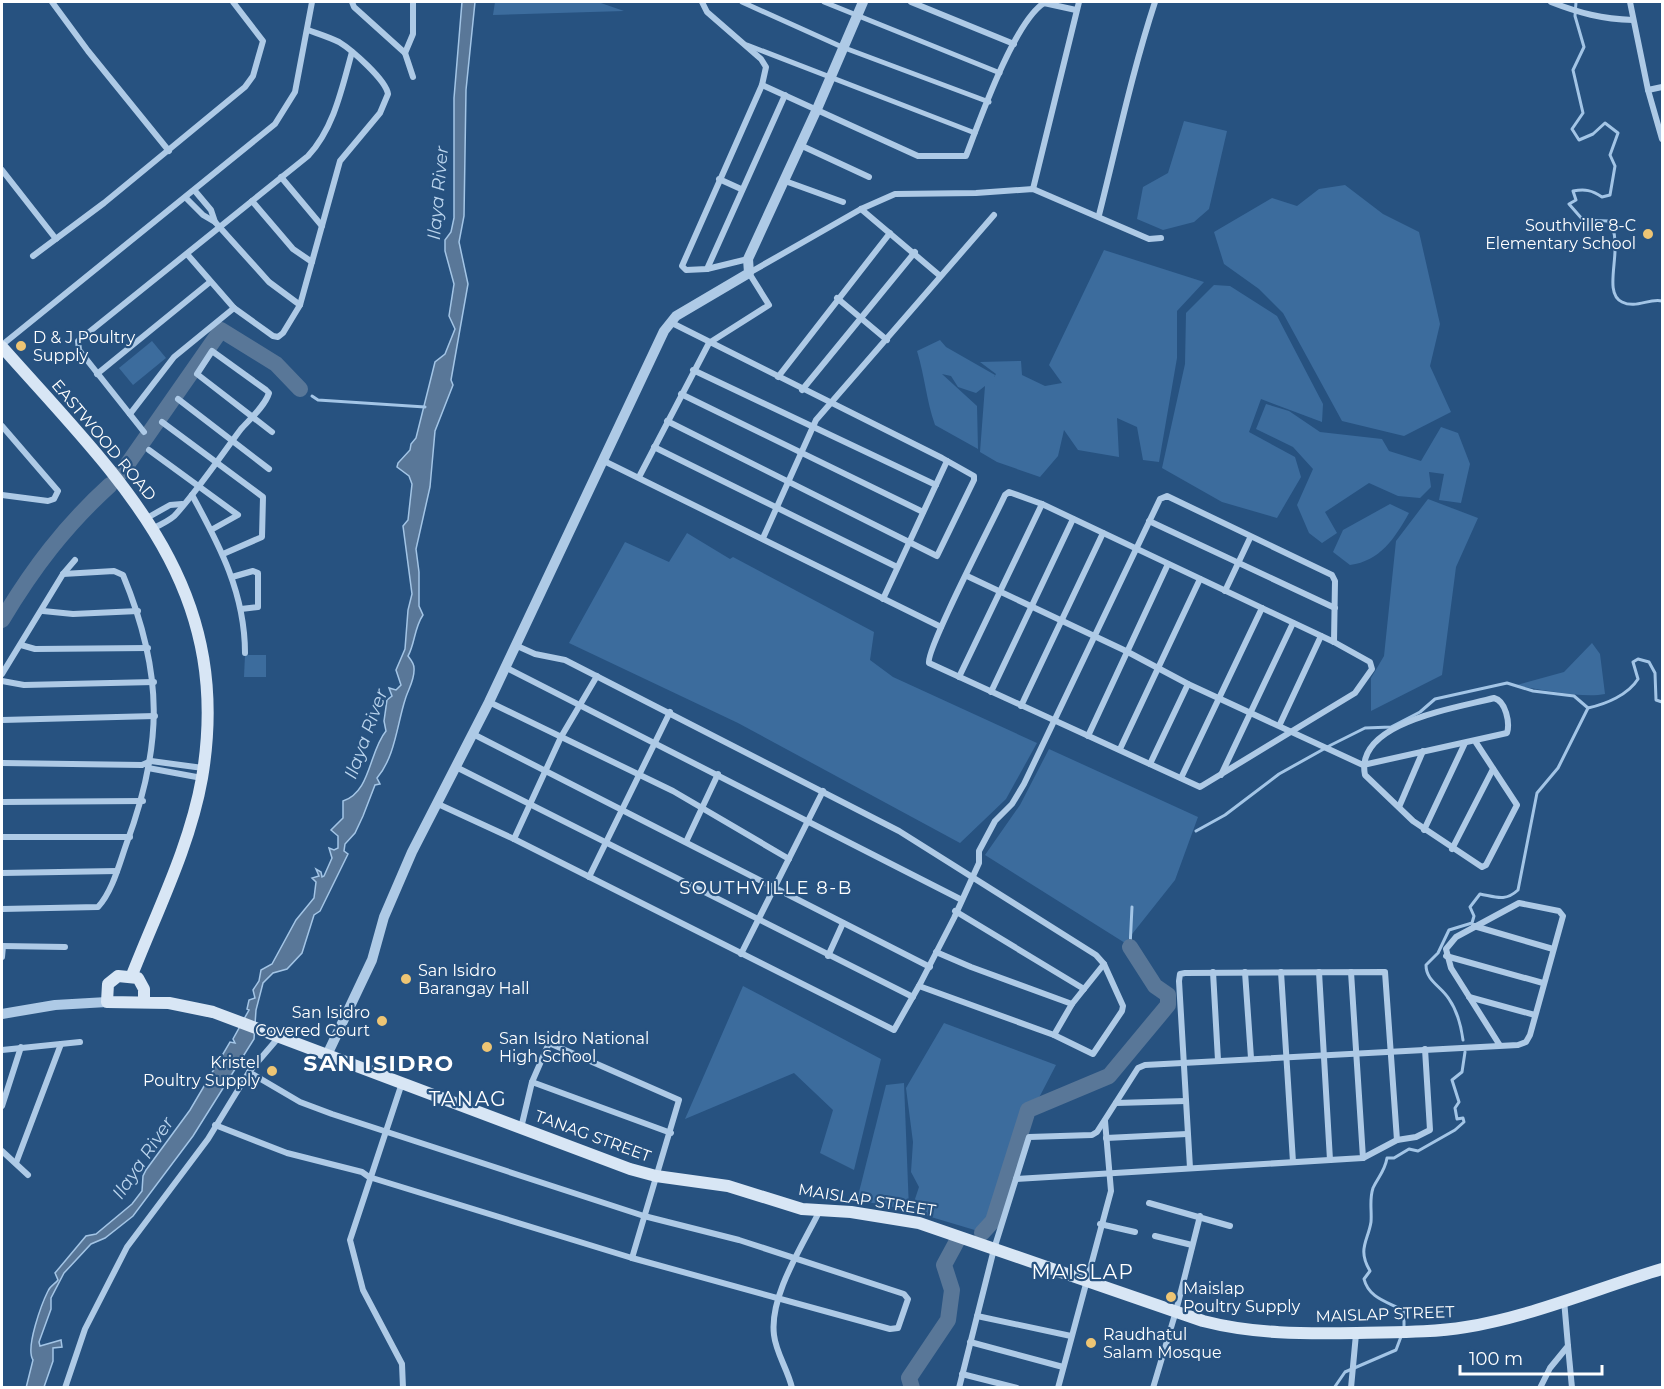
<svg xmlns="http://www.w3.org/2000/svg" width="1664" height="1389" font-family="Montserrat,sans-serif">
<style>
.green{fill:#3c6c9d}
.water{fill:#597798;stroke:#a3c5e6;stroke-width:1.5}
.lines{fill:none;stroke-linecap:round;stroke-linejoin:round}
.stream{stroke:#a3c5e6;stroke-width:3}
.river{stroke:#597798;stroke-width:16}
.pedestrian{stroke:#aecae6;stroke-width:5}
.minor{stroke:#aecae6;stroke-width:6}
.tertiary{stroke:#aecae6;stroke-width:10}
.secondary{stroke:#d8e6f5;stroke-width:12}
.poi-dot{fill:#eec574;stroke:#275280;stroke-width:2}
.labels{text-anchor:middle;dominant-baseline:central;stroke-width:4.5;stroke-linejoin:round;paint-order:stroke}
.poi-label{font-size:16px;fill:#fff;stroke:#275280;text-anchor:start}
.street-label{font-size:16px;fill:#fff;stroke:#275280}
.water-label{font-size:18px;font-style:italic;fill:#bad4ed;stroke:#275280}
.neighbourhood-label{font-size:18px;letter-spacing:1.5px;fill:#fff;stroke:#275280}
.quarter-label{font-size:20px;letter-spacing:1.5px;fill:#fff;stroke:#275280}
.district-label{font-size:22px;font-weight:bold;letter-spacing:1.5px;fill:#fff;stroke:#275280}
</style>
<rect width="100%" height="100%" fill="#275280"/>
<g class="green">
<path d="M495,2H598L624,11L493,15Z"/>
<path d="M1184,121L1227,131L1209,209L1194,222L1163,230L1137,219L1143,187L1168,173Z"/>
<path d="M1345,185L1383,214L1419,232L1440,324L1430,366L1451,412L1404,436L1342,421L1283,313L1259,289L1224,264L1214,232L1272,198L1297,206L1319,189Z"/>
<path d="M1104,250L1204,282L1177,311V358L1159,462L1143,460L1137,427L1117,418L1119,457L1078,450L1064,430L1058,456L1040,477L997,462L980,452L985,386L976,393L958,387L951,376L942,374L977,406L978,449L935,425C926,399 925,377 917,351L940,340L946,347L995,375L994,377L996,374L980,362L1021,361L1022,375L1045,386L1062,383L1049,365Z"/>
<path d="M1214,285L1230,286L1277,316L1323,404L1322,422L1261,399L1249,432L1295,457L1301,477L1277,518L1222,502L1162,468L1185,364L1186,313Z"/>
<path d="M152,341L166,358L133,385L119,368Z"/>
<path d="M1266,404L1289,411L1320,432L1382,439L1389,451L1421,461L1441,427L1458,433L1470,464L1461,503L1439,500L1444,474L1429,472L1431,487L1420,498L1398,496L1369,483L1325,512L1337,533L1322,543L1309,533L1297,505L1313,469L1293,447L1256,429Z"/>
<path d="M1428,499L1478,518L1456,567L1442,675L1371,711V678L1384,656L1396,541Z"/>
<path d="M1390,504L1409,513C1395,538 1380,561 1350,565L1333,552L1343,530Z"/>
<path d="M687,533L730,559L733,557L874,632L870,660L893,677L1037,743L1006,799L960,843L738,723L569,643L625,542L669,562Z"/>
<path d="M1592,643L1600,654L1605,694C1581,699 1539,688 1513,686L1564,672Z"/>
<path d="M245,655H266V677H244Z"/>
<path d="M1049,749L1198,817L1175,880L1125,943L985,855L1020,805Z"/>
<path d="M743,986L881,1059L854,1170L820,1153L833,1110L794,1073L685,1119Z"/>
<path d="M944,1023L1056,1065L1017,1140L999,1207L978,1231L911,1211L919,1187L911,1172L913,1142L906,1088Z"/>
<path d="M904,1083L909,1210L857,1200L886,1085Z"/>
</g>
<path class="water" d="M462,2H475L466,90L464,216L459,242L468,284L451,380L453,385L435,431L430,487L416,549L419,572V606L423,615C414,628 415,644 408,656C411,660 414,663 414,668C415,680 408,689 405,700C397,725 395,757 377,778L380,784L375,785L363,816L355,833L345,844L344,851L348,854L320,911L314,915L302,953L287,969L273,973L263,983L256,1010L254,1039L193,1136L133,1216L105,1238L91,1244L64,1273L51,1298V1309L39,1342L40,1346L61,1340L62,1347L53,1348V1361L44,1387L26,1388L33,1360C25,1348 42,1303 48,1291C50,1286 55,1284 58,1280L55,1273L86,1236L96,1234L132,1204L142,1191L143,1176L146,1170L190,1110L230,1042L235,1043L233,1039L249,1010L247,1009L249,1000L255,998L253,990L259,981L261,970L272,964L296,920L314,898L316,882L312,878L319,876L316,869L321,872L322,877L324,876L332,858L329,848L334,850L338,848V836L331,830L343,818V801C371,792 369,751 386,731L384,721L387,700L392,696L389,688L396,690L401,685L396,670L405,649L408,610L412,594L403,526L408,520L412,484L409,476L397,467L398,463L410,450L411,444L416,438L435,362L445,354L455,329L449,316L454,284L445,251V240L451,232L454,218V98Z"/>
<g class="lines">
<g class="stream">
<path d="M1576,2L1575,16L1584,47L1573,70L1583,113L1572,129L1579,140L1593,134L1605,123L1618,133L1610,155L1615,166L1610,195L1602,197C1592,190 1585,189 1573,191L1576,200L1569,204L1583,220L1608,221C1627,242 1600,292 1622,302C1636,309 1649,298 1662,301"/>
<path d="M312,396L318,400L425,407"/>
<path d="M1196,831L1225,815L1279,774L1331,745L1365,728L1391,727L1420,712L1435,699L1507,683L1533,691L1574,696L1588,708"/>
<path d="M1130,947L1132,907"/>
<path d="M1463,1040C1461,1025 1458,1012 1449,999C1441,986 1426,981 1426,965L1438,953L1449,930L1472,923L1474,916L1470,907L1480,894C1496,897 1505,902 1518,890L1537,793L1558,768L1588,708C1606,704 1628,695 1638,679L1633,662L1638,659L1649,662L1655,673L1656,700L1662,702"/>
<path d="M1404,1328V1311C1389,1302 1369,1299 1364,1279L1370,1271C1357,1249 1368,1241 1371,1222C1372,1210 1369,1200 1373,1188C1378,1177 1385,1171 1387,1158H1394L1409,1149L1418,1151L1455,1130L1464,1122L1463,1118L1457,1119L1455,1108L1459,1102L1452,1080L1462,1072L1465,1052"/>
<path d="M1334,1388L1345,1372L1396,1350L1402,1334"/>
</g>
<g class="river">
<path d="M122,472L221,330L276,364L300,389"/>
<path d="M2,620C33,568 65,526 110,485"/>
<path d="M982,1233L993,1221L1028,1110L1109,1076L1168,1005V995L1155,986L1130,947"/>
<path d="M912,1388L909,1378L948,1320L952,1290L944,1265L957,1241"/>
</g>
<g class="pedestrian">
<path d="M742,2L842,47L989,102"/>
<path d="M824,2L1000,73"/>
<path d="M747,45L975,133"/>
</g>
<g class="minor">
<path d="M52,2L88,51L169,151"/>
<path d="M352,2L354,7L405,53L413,34V2"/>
<path d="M702,2L707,12L761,59L766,67L762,85L682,266L686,270L707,269L748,259"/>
<path d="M911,2L1014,44"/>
<path d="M1551,2C1579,13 1602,19 1633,20"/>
<path d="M1630,2L1648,90L1662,139"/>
<path d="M405,53L413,77"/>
<path d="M762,85L918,156H966C979,122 1014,22 1044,3L1076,10"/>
<path d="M1648,90L1662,87"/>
<path d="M800,145L869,177"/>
<path d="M2,170L56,239"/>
<path d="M281,177L322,226"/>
<path d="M719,179L741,189"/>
<path d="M785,181L843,202"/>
<path d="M1033,189L1079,2"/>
<path d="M195,191L211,210L215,222"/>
<path d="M186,198L203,215L215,222L269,282L300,305"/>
<path d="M252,201L293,249L312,262"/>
<path d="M861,209L939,275"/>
<path d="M1099,215C1117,144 1132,72 1155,2"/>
<path d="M187,254L234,308L273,336L278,337L283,333L300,305L340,161L380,113L388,94C386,80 352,50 339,42C329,37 319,34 308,30"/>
<path d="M33,256L104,203L245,87L253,76L263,41L233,2"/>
<path d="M707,269L785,95"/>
<path d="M837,298L887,340"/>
<path d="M2,345L275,124L295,92L312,2"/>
<path d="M693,370L936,485"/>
<path d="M97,374L210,282"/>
<path d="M778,377L890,233"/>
<path d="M802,390L915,252"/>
<path d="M681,394L923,512"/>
<path d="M178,399L269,469"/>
<path d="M130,414L174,357L234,308"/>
<path d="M667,421L937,556L974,480V476L942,458L670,322"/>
<path d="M162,422L263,497L262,537L223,554"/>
<path d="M2,426L58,491L54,499L48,501L2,495"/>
<path d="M144,432L79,350L78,341L308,156C334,128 342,88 352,52"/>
<path d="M654,447L897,567"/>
<path d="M149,450L238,515L211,530"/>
<path d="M602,460L941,627"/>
<path d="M639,477L709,343L769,305L749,273L861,209L895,194L976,193L1033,189L1149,239L1161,238"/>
<path d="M1009,492L1042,504L1334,642L1370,662L1372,669L1355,693L1200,787L929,663C925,651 995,517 1005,495Z"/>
<path d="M192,495C220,546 245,594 245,653"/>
<path d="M147,518L170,505L182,504"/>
<path d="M1149,521L1335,608"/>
<path d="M154,528C161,524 172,520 177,513C200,487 220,457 241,429C250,419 265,406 269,393L266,390L212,351L197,374L272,432"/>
<path d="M763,538L816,420L994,215"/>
<path d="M967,576L1126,651L1188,684L1363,765L1507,733C1510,723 1506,701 1494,698C1458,708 1354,722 1365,775L1413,821L1482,867L1486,865L1517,805L1475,741"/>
<path d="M232,577L253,571L258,573V607L241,609"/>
<path d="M1225,591L1250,538"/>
<path d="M883,599L947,461"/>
<path d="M43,611L73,614L138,611"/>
<path d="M21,645L35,649L148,648"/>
<path d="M515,645L535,654L565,660L899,831L1096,955L1104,964L1123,1006L1122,1011L1093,1054L1054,1035"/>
<path d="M505,667L960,899"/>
<path d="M2,674L63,574L75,560"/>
<path d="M959,677L1042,504"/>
<path d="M2,681L24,685L154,682"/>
<path d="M991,692L1073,519"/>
<path d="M489,702L673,791L789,859"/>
<path d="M1021,706L1103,533"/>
<path d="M2,720L155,716"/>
<path d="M1280,724L1321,636"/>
<path d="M473,734L930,967"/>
<path d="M1088,736L1168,564"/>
<path d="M1120,749L1200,579"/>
<path d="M2,763L142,765L151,761L203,768"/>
<path d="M1150,764L1188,684"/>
<path d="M456,767L913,997"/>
<path d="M148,768L202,778"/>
<path d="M1221,775L1293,623"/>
<path d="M1181,778L1262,608"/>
<path d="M2,802L143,801"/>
<path d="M438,804L514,839L894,1030L920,984L954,918L979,863V851L995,821L1012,804L1024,784L1160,499L1167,496L1332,575L1335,581L1334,642"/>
<path d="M1399,807L1423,751"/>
<path d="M1424,830L1465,743"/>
<path d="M2,837H130"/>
<path d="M514,839L561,737L597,676"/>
<path d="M686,842L718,774"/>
<path d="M1452,849L1493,769"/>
<path d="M2,873L117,871"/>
<path d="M589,877L670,712"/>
<path d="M2,909L98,907C112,892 119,865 126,845C163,746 164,674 123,575L114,571L63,574"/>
<path d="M955,911L1084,989"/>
<path d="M1474,926L1553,949"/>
<path d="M2,946L65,947"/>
<path d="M936,952L971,967L1072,1004"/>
<path d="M741,954L823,791"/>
<path d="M828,956L843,923"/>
<path d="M1446,956L1543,983"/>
<path d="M2,957L3,946"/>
<path d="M1213,972L1218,1060"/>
<path d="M1245,972L1251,1058"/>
<path d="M1281,972L1293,1162"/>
<path d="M1319,972L1330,1160"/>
<path d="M1351,972L1363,1158"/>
<path d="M919,986L1054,1035L1072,1004L1104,964"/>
<path d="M1469,997L1535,1015"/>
<path d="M2,1050L80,1042"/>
<path d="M532,1082L671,1133"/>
<path d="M402,1083L350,1240L363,1290L402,1364L403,1388"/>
<path d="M1116,1103L1186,1101"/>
<path d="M2,1106L21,1047"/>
<path d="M215,1125L287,1153L362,1172L369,1177L632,1258L890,1329L898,1328L908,1299L904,1294L739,1240L644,1216L332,1114L300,1102L249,1072"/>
<path d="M521,1128L532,1082L549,1043L679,1100L632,1258"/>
<path d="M1106,1138L1187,1134"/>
<path d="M2,1151L28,1175"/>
<path d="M16,1163L61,1044"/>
<path d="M1190,1168L1179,981L1180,974L1185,973L1385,972L1397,1140"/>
<path d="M1016,1179L1363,1158L1397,1140L1416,1137L1430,1130L1425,1049"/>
<path d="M1149,1203L1230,1226"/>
<path d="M1100,1224L1135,1232"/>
<path d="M1155,1236L1192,1245"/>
<path d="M977,1316L1071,1336"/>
<path d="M970,1342L1063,1367"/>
<path d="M1568,1346L1572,1388"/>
<path d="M962,1374L1017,1388"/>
<path d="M65,1388L85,1329L127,1247L208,1139L249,1072L279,1037"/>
<path d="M792,1388C788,1370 776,1353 774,1335C769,1296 803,1245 820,1210"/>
<path d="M959,1388L994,1249L1029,1137L1092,1135L1097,1132L1138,1068L1145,1065L1518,1045L1526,1042L1530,1035L1563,916L1559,911L1519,903L1456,937L1446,949L1451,968L1499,1044"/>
<path d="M1058,1388L1111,1191L1105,1121"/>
<path d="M1153,1388L1176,1311L1200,1216"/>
<path d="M1351,1388L1356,1334"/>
<path d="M1540,1388L1550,1368L1568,1346L1564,1300"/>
</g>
<g class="tertiary">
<path d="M2,1014L55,1005L107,1002"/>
<path d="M327,1055L372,960L384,917L412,852L489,702L664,331L676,316L749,273L748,259L817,109L863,2"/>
</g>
<g class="secondary">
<path d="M2,347C119,479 235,583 202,778C190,846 157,911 132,975"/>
<path d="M144,1002V989L138,978L118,976L108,984L107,1002L169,1003L213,1012L630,1169L656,1176L728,1186L802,1209L851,1212L919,1223L1203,1321C1253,1334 1305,1334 1357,1333C1393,1332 1430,1333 1466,1327C1533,1316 1598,1288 1662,1269"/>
</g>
</g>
<g class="poi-dot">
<circle cx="1648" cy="234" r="6"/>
<circle cx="21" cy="346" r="6"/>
<circle cx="406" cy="979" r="6"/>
<circle cx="382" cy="1021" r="6"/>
<circle cx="487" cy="1047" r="6"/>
<circle cx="272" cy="1071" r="6"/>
<circle cx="1171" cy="1297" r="6"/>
<circle cx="1091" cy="1343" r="6"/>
</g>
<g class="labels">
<g class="poi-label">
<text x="1636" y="225" text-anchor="end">Southville 8-C<tspan x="1636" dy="18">Elementary School</tspan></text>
<text x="33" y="337">D &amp; J Poultry<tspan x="33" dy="18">Supply</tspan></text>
<text x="418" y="970">San Isidro<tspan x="418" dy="18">Barangay Hall</tspan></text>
<text x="370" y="1012" text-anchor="end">San Isidro<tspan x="370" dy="18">Covered Court</tspan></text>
<text x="499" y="1038">San Isidro National<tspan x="499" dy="18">High School</tspan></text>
<text x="260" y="1062" text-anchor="end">Kristel<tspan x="260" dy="18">Poultry Supply</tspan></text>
<text x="1183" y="1288">Maislap<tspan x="1183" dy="18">Poultry Supply</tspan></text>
<text x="1103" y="1334">Raudhatul<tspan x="1103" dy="18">Salam Mosque</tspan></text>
</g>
<g class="street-label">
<text transform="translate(104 440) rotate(50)">EASTWOOD ROAD</text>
<text transform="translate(593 1136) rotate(20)">TANAG STREET</text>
<text transform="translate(867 1200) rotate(9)">MAISLAP STREET</text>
<text transform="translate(1385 1314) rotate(-2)">MAISLAP STREET</text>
</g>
<g class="water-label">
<text transform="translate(438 193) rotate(-85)">Ilaya River</text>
<text transform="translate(366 734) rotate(-70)">Ilaya River</text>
<text transform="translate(143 1158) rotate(-56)">Ilaya River</text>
</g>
<g class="neighbourhood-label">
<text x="766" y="888">SOUTHVILLE 8-B</text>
</g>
<g class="quarter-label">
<text x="468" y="1099">TANAG</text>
<text x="1083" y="1272">MAISLAP</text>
</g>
<g class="district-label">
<text x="379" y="1063">SAN ISIDRO</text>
</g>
</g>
<rect width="1664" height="1389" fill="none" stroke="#ffffff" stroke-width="6"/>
<path d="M1460 1365v9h142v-9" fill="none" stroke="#ffffff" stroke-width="3"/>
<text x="1469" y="1365" font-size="18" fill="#ffffff" stroke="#275280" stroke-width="4.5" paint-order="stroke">100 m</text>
</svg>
